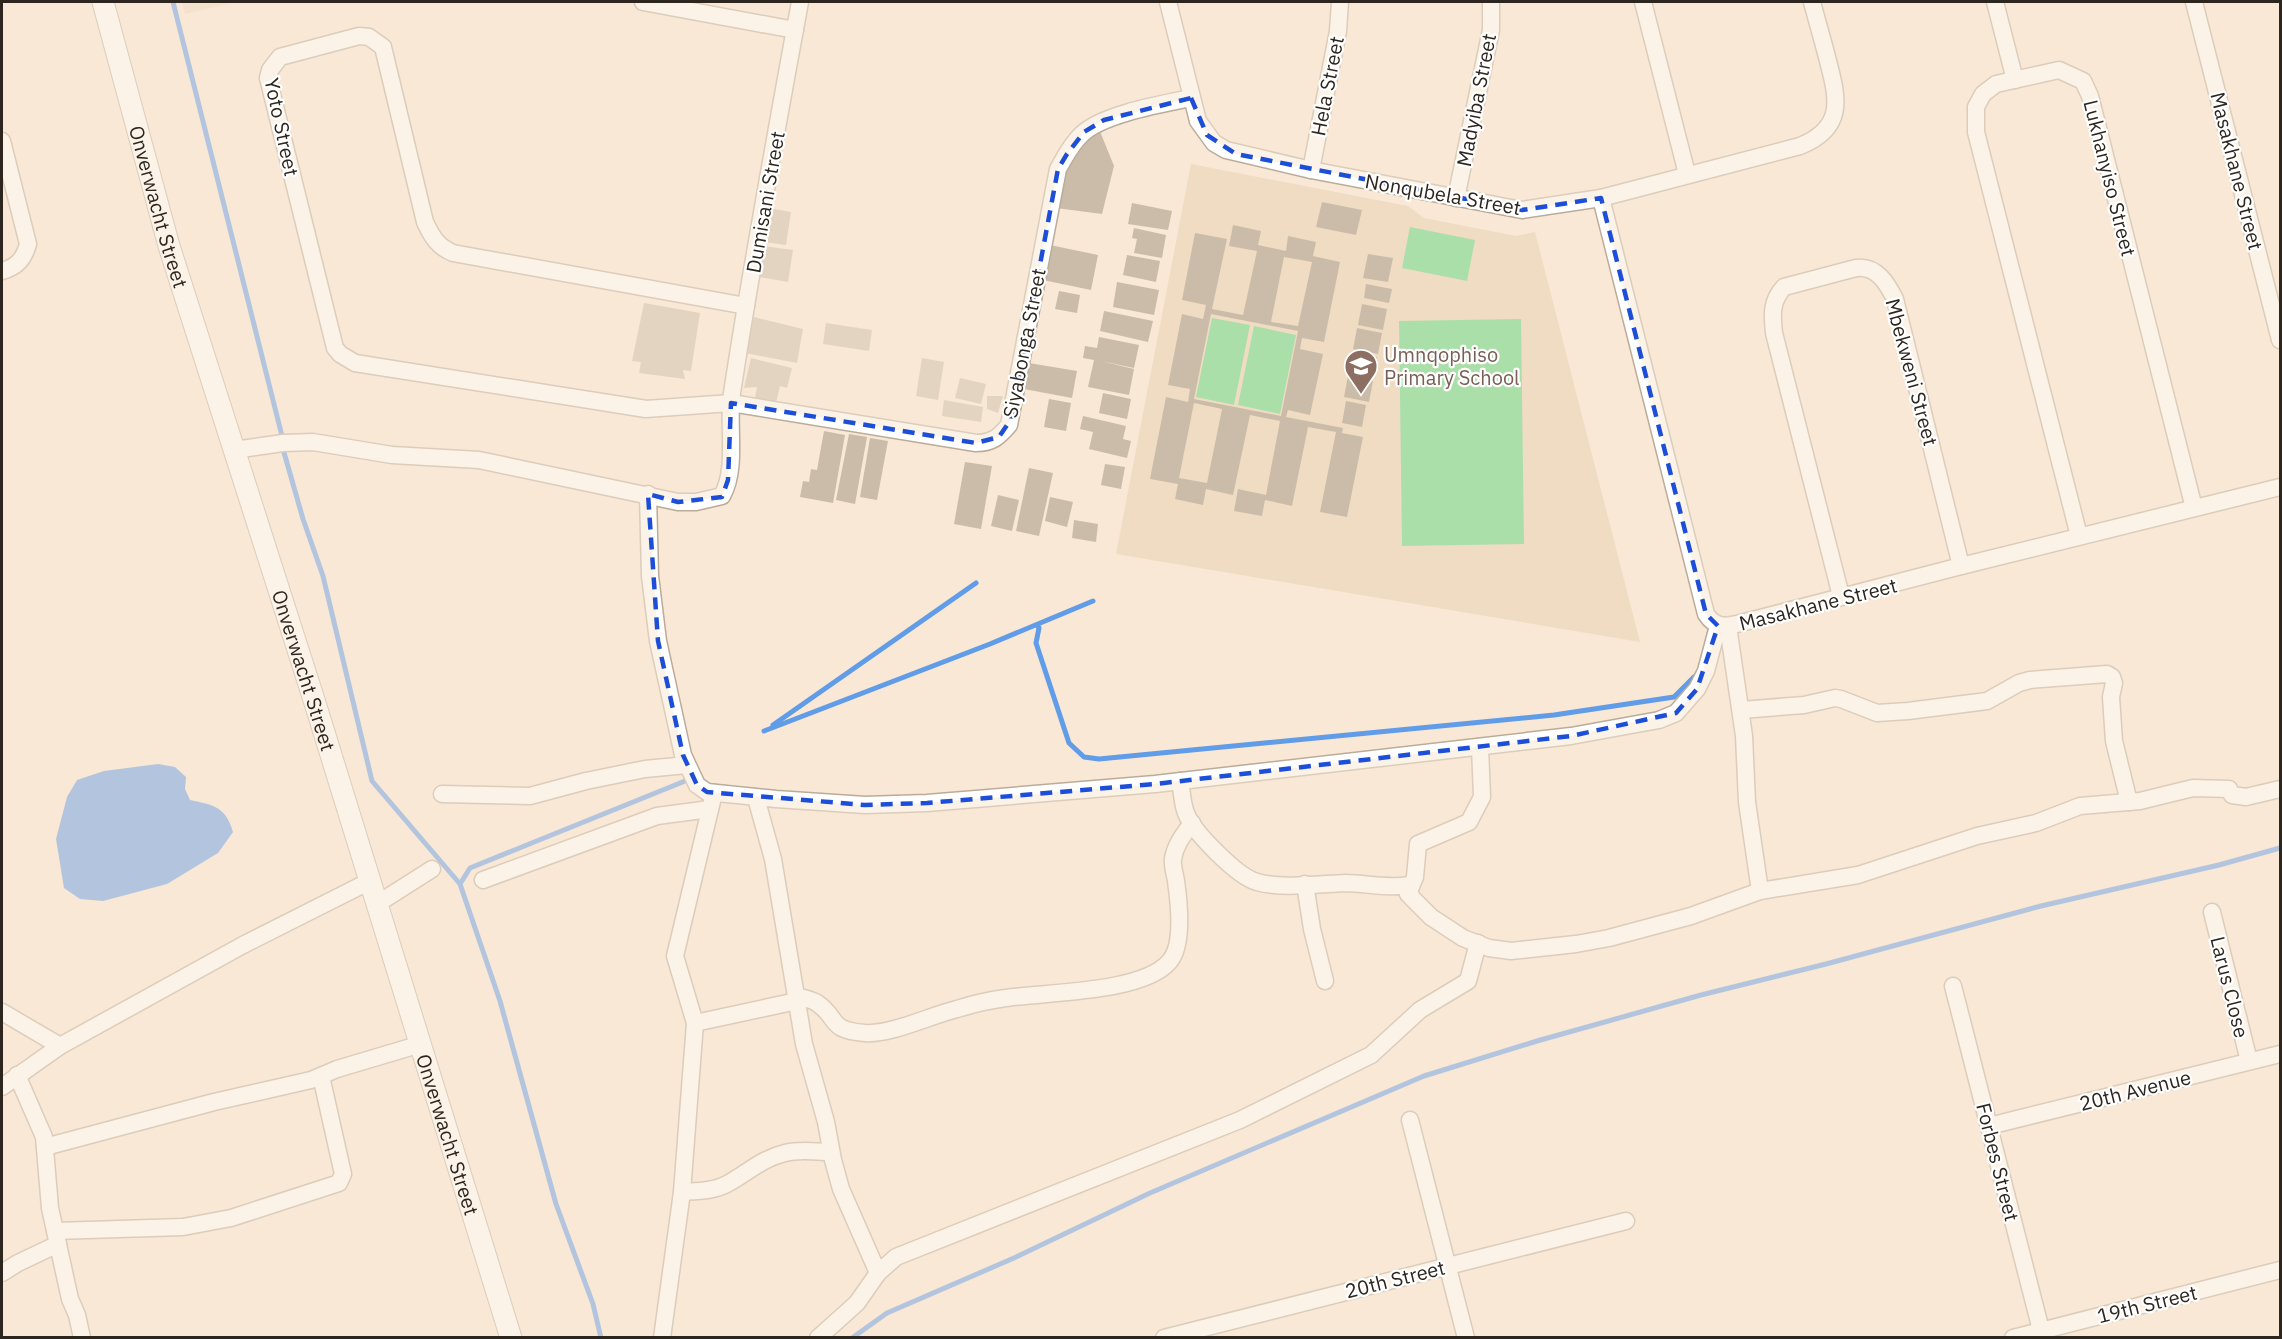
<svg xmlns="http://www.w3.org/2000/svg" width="2282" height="1339" font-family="'IBM Plex Sans',sans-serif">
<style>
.built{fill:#f0dcc2}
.green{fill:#abdfa9}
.water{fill:#609ce8}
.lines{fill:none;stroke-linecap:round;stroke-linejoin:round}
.stream{stroke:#609ce8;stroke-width:5}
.building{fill:#cbbca9;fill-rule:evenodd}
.minor-casing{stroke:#bbac9a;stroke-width:19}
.tertiary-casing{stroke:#bbac9a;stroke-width:23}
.minor{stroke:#fff;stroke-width:16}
.tertiary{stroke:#fff;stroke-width:21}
.marked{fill:none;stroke:#1d4ed8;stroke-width:4.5;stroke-dasharray:12 8;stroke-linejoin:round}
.labels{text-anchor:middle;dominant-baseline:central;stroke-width:4.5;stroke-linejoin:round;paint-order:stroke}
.street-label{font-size:20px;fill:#2c261f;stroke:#fff}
.education-label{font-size:20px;fill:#785e54;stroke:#fff;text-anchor:start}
</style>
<rect width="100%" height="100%" fill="#f8e8d5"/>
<g class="built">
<path d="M182,2H237L185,14Z"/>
<path d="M1191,164L1408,206L1424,218L1516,236L1535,232L1640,642L1116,554Z"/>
</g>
<g class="green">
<path d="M1410,227L1475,240L1467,281L1402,268Z"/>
<path d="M1212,318L1250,325L1234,405L1196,397Z"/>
<path d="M1521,319L1524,544L1402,546L1399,321Z"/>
<path d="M1254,326L1296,335L1280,414L1238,405Z"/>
</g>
<path class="water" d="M158,764L175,767L186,777L185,789L190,800C214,805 226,807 233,832L218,853L167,884L103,901L80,899L64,888L56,839L67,797L77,780L104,771Z"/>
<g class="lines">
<g class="stream">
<path d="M173,2L282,436"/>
<path d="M283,449L303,519L323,576L372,781L460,884"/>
<path d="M1037,625L1039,628L1036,643L1069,743L1084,757L1099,759L1554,715L1674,697L1694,677"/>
<path d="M773,725L976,583"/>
<path d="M764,731L990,644L1093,601"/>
<path d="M601,1338L593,1304L556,1204L500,1001L460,884L470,868L690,779"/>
<path d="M852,1338L887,1313L1014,1258L1150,1193L1424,1076L1537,1041L1701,995L1826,964L2041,906L2219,865L2280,848"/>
</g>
</g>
<g class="building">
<path d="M1099,129L1114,166L1102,214L1056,208L1062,169L1080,141Z"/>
<path d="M1322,202L1362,210L1356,235L1316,227Z"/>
<path d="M1132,203L1172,211L1168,230L1128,224Z"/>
<path d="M769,208L791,212L786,245L764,242Z"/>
<path d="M1233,225L1261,231L1258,245L1286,251L1288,236L1316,242L1313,256L1340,262L1324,342L1302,338L1300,349L1323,354L1310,415L1288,410L1286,417L1343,428L1342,433L1363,437L1347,517L1320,512L1336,432L1308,427L1292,506L1265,500L1262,516L1234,511L1238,489L1266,495L1280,421L1250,415L1233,495L1206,489L1203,505L1175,499L1178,484L1150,479L1166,397L1188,402L1190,389L1168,385L1182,314L1203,319L1206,305L1182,300L1195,233L1227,239L1212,309L1243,315L1257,251L1229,246ZM1284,257L1312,262L1298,326L1271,322ZM1211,314L1298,331L1281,416L1194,399ZM1194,403L1222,409L1207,483L1179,478Z"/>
<path d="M1134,228L1166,235L1162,258L1134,253L1137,239L1132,238Z"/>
<path d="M1050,245L1098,255L1091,290L1043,280Z"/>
<path d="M764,246L793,250L788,282L759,277Z"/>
<path d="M1368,254L1393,258L1388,282L1363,278Z"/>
<path d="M1127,255L1160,261L1156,282L1123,275Z"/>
<path d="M1117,282L1159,290L1154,315L1113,307Z"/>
<path d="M1366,284L1392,289L1389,303L1364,298Z"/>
<path d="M1059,291L1080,295L1077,313L1055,309Z"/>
<path d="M644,303L700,313L691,371L683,370L685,379L639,373L641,362L632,361Z"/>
<path d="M1362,304L1387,309L1383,330L1358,325Z"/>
<path d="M1104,311L1153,321L1148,342L1100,331Z"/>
<path d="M754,317L803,329L797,363L745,353Z"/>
<path d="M826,323L872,330L869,351L823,344Z"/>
<path d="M1357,328L1382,333L1378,354L1353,349Z"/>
<path d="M1099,337L1139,345L1134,368L1101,361L1134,369L1129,395L1088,387L1094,360L1083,358L1085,346L1097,348Z"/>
<path d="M1352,352L1377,357L1373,378L1348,373Z"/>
<path d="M751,358L792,368L787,388L780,386L776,403L755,398L757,387L744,388Z"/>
<path d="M922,358L944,362L938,400L916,396Z"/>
<path d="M1029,363L1077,371L1072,398L1024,389Z"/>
<path d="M1348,376L1373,381L1369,402L1344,397Z"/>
<path d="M960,378L986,384L981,404L955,398Z"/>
<path d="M1103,393L1131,399L1127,419L1099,413Z"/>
<path d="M987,396H1003L998,413L987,409Z"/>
<path d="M1049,399L1071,403L1066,431L1044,427Z"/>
<path d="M944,400L983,407L981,422L942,416Z"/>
<path d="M1346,401L1366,405L1362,427L1342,423Z"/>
<path d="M1083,416L1126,426L1123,439L1131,441L1127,458L1089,449L1093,432L1080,429Z"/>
<path d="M824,431L845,435L833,503L800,497L803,481L809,482L811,469L817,470Z"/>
<path d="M849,434L867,437L855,504L836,500Z"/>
<path d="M870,438L888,441L877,500L860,497Z"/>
<path d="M965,462L992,466L981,529L954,524Z"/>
<path d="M1105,464L1125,467L1121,489L1101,485Z"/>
<path d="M1029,468L1053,473L1039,536L1016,531Z"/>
<path d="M998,495L1019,500L1012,531L991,526Z"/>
<path d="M1050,497L1073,502L1067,527L1045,521Z"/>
<path d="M1074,520L1098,524L1096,542L1072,538Z"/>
</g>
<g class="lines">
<g class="minor-casing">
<g id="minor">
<path d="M643,2L795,30"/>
<path d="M1168,2L1198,121L1214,143L1226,150L1311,170L1522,210L1601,198L1800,146C1845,128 1838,99 1828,61C1823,41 1817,21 1812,2"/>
<path d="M1643,2L1687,174"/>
<path d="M1995,2L2015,80"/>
<path d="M2194,2L2280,340"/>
<path d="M2,141L28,244C24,259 17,267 2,271"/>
<path d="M1311,170L1338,31L1340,2"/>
<path d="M1456,198L1491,30V2"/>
<path d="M1601,198L1706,614C1715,628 1725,627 1741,623L1961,566L2280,487"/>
<path d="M746,306L453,253C438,247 432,237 425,222L383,47L369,37L359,36L280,57L270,70L268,78L335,348L340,354L355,363L646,409L731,403L976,443C992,443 999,437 1009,425L1058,169C1065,157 1071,144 1082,134C1103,114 1162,104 1191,98"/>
<path d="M234,450L283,443L313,442L392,455L479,460L678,502H696L722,496C738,468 727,424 732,393C752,262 776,132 800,2"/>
<path d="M648,494L650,576L658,641L683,755L697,785L707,792L776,799L865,805L927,803L1155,784L1571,736L1659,720L1676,713L1697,689L1706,671L1718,626"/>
<path d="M2079,536L1976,132V107L1983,94L1996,84L2059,70L2083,81L2090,96L2194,508"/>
<path d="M1841,596L1774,333C1772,315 1771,301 1784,287L1856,268C1876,265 1887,283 1895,299L1961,566"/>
<path d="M1728,626L1744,736L1747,802L1760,891"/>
<path d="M1741,710L1804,705L1835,698L1841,699L1877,713L1908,711L1987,701L2019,683L2030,680L2107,674L2112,677L2114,683L2111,697L2114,741L2129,802"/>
<path d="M1180,781C1182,791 1182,803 1186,813C1193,832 1238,877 1257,882C1280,889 1320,884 1345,883C1366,883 1388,889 1409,885L1411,897L1431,917L1463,938L1489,948L1511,951L1576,944L1609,938L1691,916L1760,891L1858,875L1977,836L2036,823L2080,806L2140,801L2193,788L2229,789L2232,795L2246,797L2280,789"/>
<path d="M442,794L530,796L586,781L645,769L687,765"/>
<path d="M756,798L773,859L804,1044L826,1122L833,1160L841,1189L878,1273"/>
<path d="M483,880L657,816L710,809"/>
<path d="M1305,884L1312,929L1325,981"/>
<path d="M1408,894L1415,877L1418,844L1469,822L1482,797L1480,747"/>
<path d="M377,904L432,869"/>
<path d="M2212,912L2249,1061"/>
<path d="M1953,986L2043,1338"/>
<path d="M796,996C803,998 811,999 817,1003C840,1019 827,1030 865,1033C890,1035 932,1015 957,1009C973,1004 990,1000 1006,998C1046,992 1142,993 1169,962C1184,946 1179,902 1176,881C1175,874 1172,866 1173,859C1175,845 1184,834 1192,823"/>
<path d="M2,1012L60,1046"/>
<path d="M695,1023L797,1001"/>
<path d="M17,1075L44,1137L50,1208L70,1299L77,1315L82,1338"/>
<path d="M2,1087L60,1046L243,945L370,881"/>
<path d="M1410,1120L1466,1338"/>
<path d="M1989,1126L2280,1054"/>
<path d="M45,1147L214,1102L311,1080L337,1069L421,1044"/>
<path d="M682,1192C697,1191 714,1191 727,1184C747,1173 763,1158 785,1153C800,1149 816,1152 831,1152"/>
<path d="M55,1231L183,1227L231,1218L339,1183L343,1174L321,1076"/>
<path d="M2,1273L18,1263L58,1244"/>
<path d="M662,1338L682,1192L695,1023L675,956L714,793"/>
<path d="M818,1338L857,1303L878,1273L896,1257L1240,1120L1371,1055L1420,1010L1468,981L1478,943"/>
<path d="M1164,1338L1626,1221"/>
<path d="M2013,1338L2280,1270"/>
</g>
</g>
<g class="tertiary-casing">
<g id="tertiary">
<path id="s1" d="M103,2L169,246L315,703L511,1338"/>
</g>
</g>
<use href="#minor" class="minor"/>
<use href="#tertiary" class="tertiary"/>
</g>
<path d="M0 0H2282V1339H0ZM1191,98L1207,135L1236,154L1522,210L1601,198L1706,614L1718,626L1697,689L1676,713L1571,736L1155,784L927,803L865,805L707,792L697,785L683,755L658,641L648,494L678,502L722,497L728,480L731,403L976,443L999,437L1011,419L1058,169L1067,154L1084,132L1104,120Z" fill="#f8e8d5" fill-opacity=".55" fill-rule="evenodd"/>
<path class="marked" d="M1191,98L1207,135L1236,154L1522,210L1601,198L1706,614L1718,626L1697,689L1676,713L1571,736L1155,784L927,803L865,805L707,792L697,785L683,755L658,641L648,494L678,502L722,497L728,480L731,403L976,443L999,437L1011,419L1058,169L1067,154L1084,132L1104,120Z"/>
<defs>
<g id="school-pin" transform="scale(1.725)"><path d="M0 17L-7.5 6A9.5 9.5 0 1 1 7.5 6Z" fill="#8d6e63" stroke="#fff"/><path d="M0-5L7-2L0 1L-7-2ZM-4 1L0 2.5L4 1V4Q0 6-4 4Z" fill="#fff"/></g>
</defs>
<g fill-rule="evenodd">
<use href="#school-pin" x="1361" y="366"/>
</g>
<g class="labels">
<g class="street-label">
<text transform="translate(1327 86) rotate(-79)">Hela Street</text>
<text transform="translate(1476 100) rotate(-79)">Madyiba Street</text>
<text transform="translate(282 127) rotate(78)">Yoto Street</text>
<text transform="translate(2237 171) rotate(76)">Masakhane Street</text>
<text transform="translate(2110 178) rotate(76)">Lukhanyiso Street</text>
<text transform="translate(1443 194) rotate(10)">Nonqubela Street</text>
<text transform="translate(765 202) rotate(-80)">Dumisani Street</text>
<text stroke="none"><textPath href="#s1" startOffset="212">Onverwacht Street</textPath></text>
<text transform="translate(1024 343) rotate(-79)">Siyabonga Street</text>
<text transform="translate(1912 372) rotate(75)">Mbekweni Street</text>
<text transform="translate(1818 604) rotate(-14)">Masakhane Street</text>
<text stroke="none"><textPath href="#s1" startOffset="698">Onverwacht Street</textPath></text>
<text transform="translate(2230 987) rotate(76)">Larus Close</text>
<text transform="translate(2135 1090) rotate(-14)">20th Avenue</text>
<text stroke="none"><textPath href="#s1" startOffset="1184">Onverwacht Street</textPath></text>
<text transform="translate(1998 1162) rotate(76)">Forbes Street</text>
<text transform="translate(1395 1279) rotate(-14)">20th Street</text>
<text transform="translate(2147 1304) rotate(-14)">19th Street</text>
</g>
<g class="education-label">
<text x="1384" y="354">Umnqophiso<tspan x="1384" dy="23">Primary School</tspan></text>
</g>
</g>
<rect width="2282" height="1339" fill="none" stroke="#2c261f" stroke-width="6"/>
</svg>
